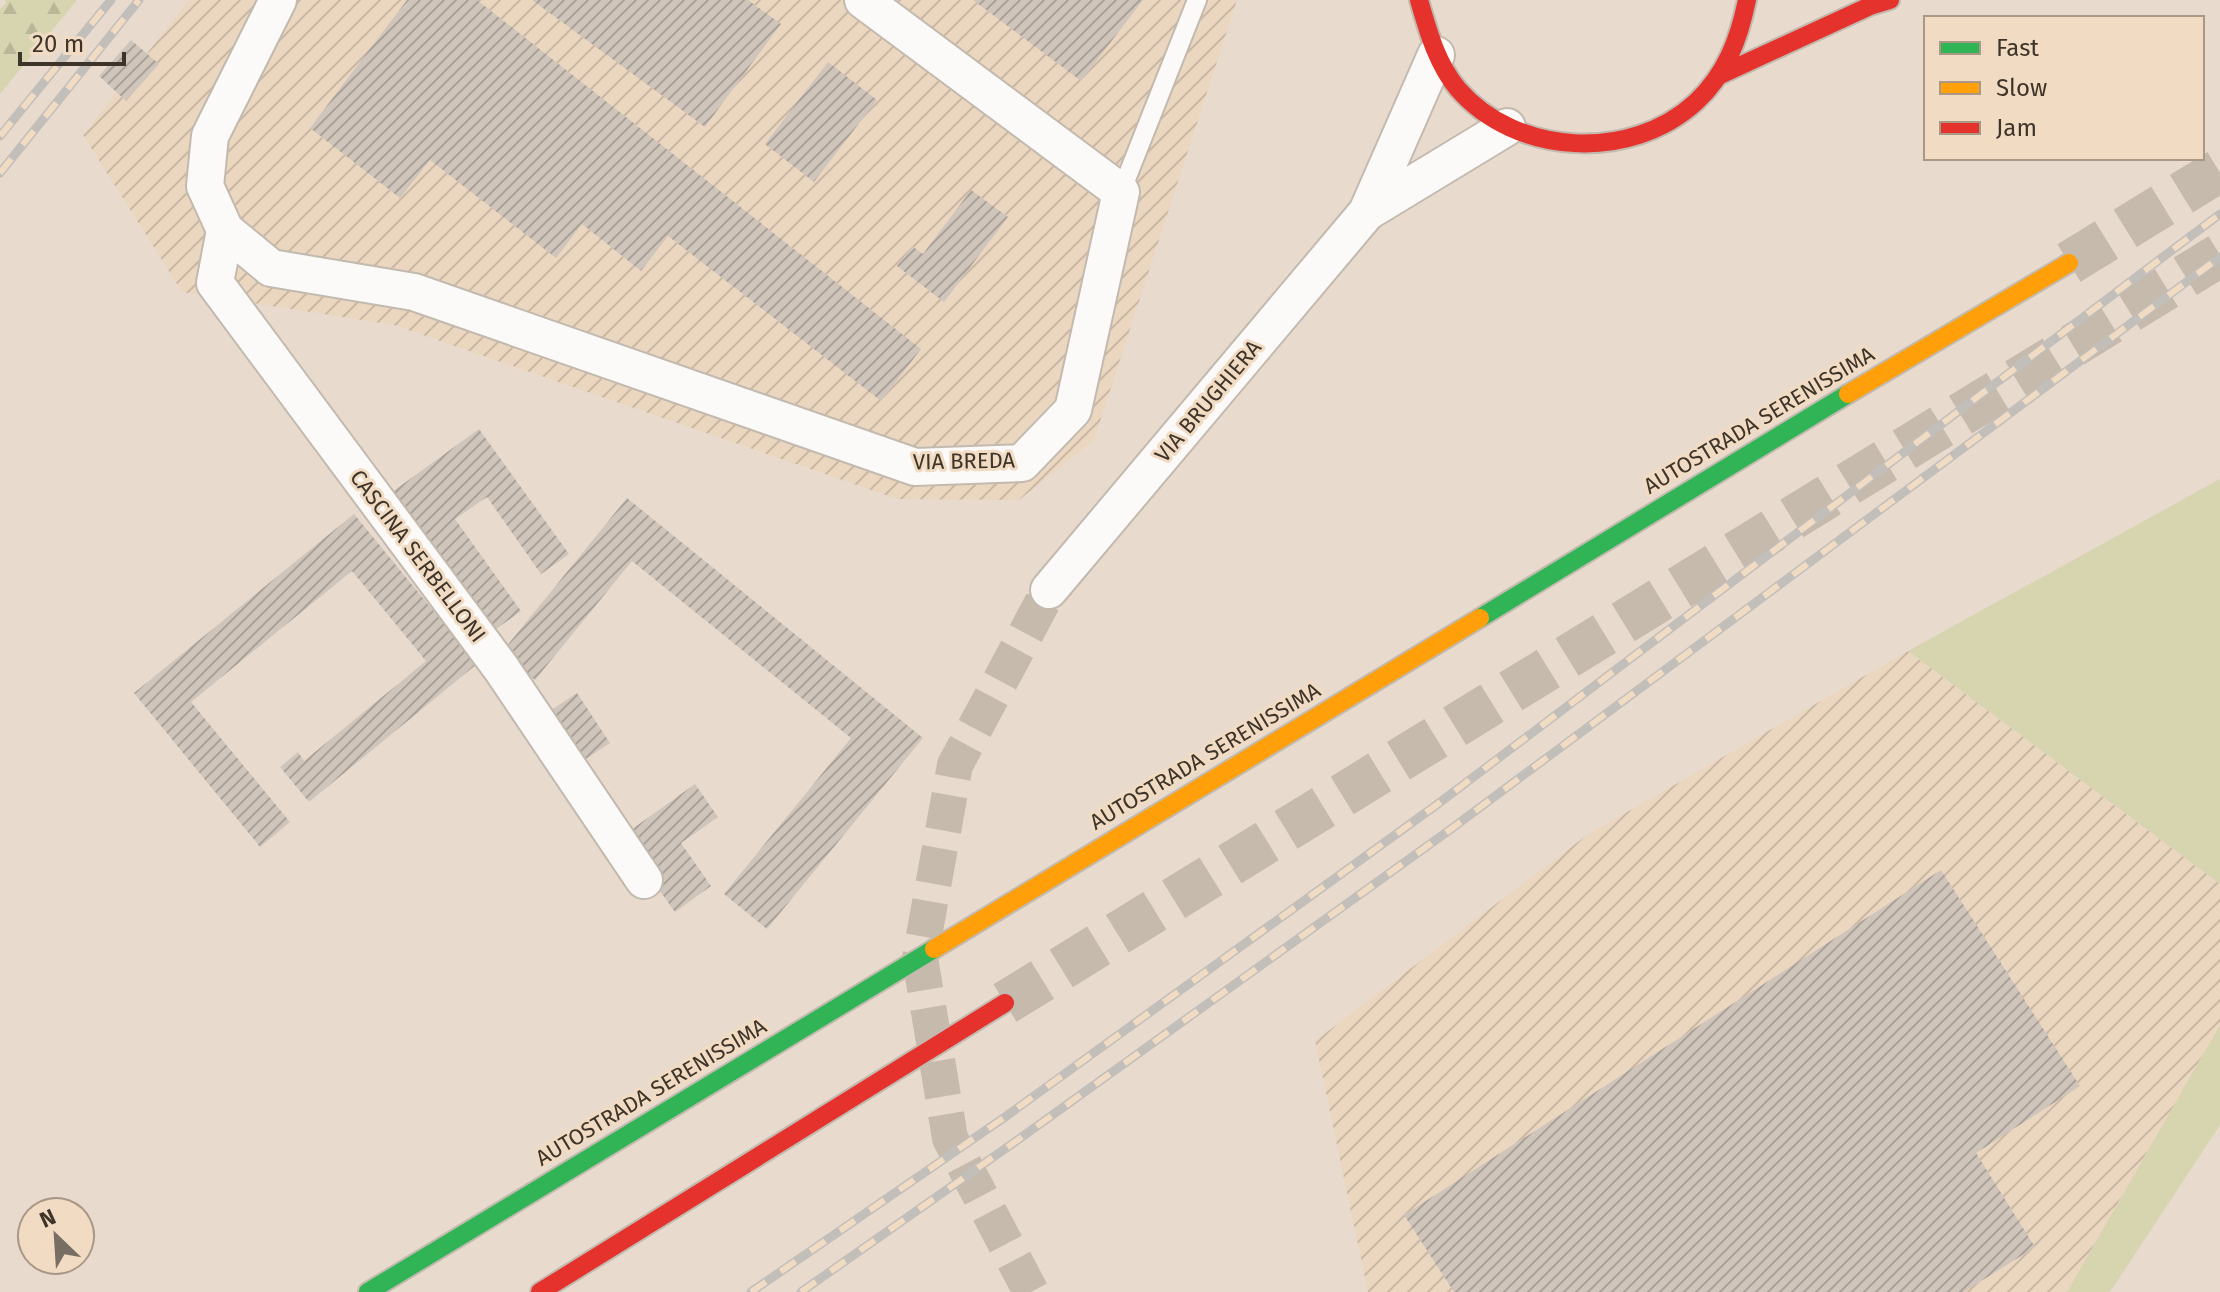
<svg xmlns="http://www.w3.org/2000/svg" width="2220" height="1292" font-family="'Fira Sans',sans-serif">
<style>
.industrial{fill:url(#industrial-furrows)}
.green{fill:#d7d4b0}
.forest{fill:url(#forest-firs)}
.building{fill:url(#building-hatch)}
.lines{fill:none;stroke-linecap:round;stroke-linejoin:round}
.street-tunnel{stroke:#c6baad;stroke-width:36;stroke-dasharray:36 18;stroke-linecap:butt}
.highway-tunnel{stroke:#c6baad;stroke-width:44;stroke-dasharray:44 22;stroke-linecap:butt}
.lane-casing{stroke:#c3baaf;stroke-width:22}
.street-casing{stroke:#c3baaf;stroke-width:40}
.fast-casing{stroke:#c3baaf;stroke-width:22}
.slow-casing{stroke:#c3baaf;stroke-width:22}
.jam-casing{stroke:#c3baaf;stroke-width:22}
.lane{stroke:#fcfaf8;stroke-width:18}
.street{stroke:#fcfaf8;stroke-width:36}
.fast{stroke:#30b455;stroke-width:18}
.slow{stroke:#ff9f0a;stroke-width:18}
.jam{stroke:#e5322d;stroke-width:18}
.rail-casing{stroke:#c2beba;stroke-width:9}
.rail{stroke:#f2dbc3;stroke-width:6;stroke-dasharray:18;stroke-linecap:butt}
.labels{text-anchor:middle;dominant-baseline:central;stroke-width:6;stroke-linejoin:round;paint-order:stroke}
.street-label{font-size:22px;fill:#3d342a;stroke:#f2dbc3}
</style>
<defs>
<pattern id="industrial-furrows" width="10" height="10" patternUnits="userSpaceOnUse" patternTransform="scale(2)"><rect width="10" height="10" fill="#ebd6bf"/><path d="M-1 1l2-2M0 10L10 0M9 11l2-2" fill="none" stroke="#cab8a4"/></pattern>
<pattern id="forest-firs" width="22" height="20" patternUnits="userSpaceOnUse" patternTransform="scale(2)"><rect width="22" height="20" fill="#d7d4b0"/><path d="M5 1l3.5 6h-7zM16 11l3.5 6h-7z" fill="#b9b798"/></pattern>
<pattern id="building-hatch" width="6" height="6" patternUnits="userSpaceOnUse" patternTransform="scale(2)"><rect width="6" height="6" fill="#d0c5bb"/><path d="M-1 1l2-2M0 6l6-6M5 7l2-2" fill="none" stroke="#aaa198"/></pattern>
</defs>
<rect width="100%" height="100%" fill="#e8dbce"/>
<g class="industrial">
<path d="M189,0H1237L1094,440L1019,500L897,499L394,325L182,292L83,135Z"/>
<path d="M1908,651L2220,884V1025L2067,1292H1368L1315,1041L1587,835Z"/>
</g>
<g class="green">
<path d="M2220,479V884L1908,651Z"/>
<path d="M2220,1025V1125L2110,1292H2067Z"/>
</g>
<path class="forest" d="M5,0H77L0,94V9L6,3Z"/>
<g class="building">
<path d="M407,0H477L921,349L881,401L668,236L641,271L582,224L556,258L430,160L400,198L310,128Z"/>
<path d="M532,0H748L781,24L705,127Z"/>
<path d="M973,0H1143L1081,81Z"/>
<path d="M131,40L159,64L126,101L99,76Z"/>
<path d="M828,62L877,100L814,182L765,144Z"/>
<path d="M971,190L1008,217L944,302L897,266L912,246L923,254Z"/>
<path d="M479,429L569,554L541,574L487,497L455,519L521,611L492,632L392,492Z"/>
<path d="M627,498L923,738L767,929L724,894L851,738L632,561L535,680L501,653Z"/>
<path d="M354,514L477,664L309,802L280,767L298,752L304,761L426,661L352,571L191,702L290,822L260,847L134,693Z"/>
<path d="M577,693L610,743L572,768L539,718Z"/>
<path d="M695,784L718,817L681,843L711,886L675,912L621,837Z"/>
<path d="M1941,870L2080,1086L1976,1153L2035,1247L1964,1292H1454L1404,1215Z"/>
</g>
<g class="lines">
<path class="street-tunnel" d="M1031,1292L950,1138L920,958L955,765L1049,590"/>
<g class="highway-tunnel">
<path d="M2069,263L2220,170"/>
<path d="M1005,1003L2220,255"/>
</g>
<g class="lane-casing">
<path id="lane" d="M1121,192L1197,0"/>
</g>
<g class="street-casing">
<g id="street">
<path d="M278,0L210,136L205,186L225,230L271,268L414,292L915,467L1022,463L1073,410L1121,192L863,0"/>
<path d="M1367,212L1507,127"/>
<path d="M225,230L215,283L501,668L644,880"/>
<path d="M1049,590L1367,212L1436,55"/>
</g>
</g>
<g class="fast-casing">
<g id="fast">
<path d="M1480,618L1848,394"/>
<path d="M368,1292L934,949"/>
</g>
</g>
<g class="slow-casing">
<g id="slow">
<path d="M1848,394L2069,263"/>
<path d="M934,949L1480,618"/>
</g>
</g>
<g class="jam-casing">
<g id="jam">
<path d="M1419,0C1428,31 1437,64 1458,89C1516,156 1631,162 1696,102C1726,74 1739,39 1747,0"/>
<path d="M1720,75L1870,6L1890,0"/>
<path d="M540,1292L1005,1003"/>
</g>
</g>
<use href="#lane" class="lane"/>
<use href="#street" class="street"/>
<use href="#fast" class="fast"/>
<use href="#slow" class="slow"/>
<use href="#jam" class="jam"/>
<g class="rail-casing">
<g id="rail">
<path d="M0,136L111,0"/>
<path d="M0,173L139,0"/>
<path d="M751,1292L1005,1117L1435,806L2220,214"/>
<path d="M801,1292L1019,1139L1451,829L2220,257"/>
</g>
</g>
<use href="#rail" class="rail"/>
</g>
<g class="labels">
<g class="street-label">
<text transform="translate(1208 401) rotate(-50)">VIA BRUGHIERA</text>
<text transform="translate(1759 420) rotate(-31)">AUTOSTRADA SERENISSIMA</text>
<text transform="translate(964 461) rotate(-1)">VIA BREDA</text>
<text transform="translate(418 556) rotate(53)">CASCINA SERBELLONI</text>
<text transform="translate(1205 756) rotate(-31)">AUTOSTRADA SERENISSIMA</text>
<text transform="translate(651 1092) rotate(-31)">AUTOSTRADA SERENISSIMA</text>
</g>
</g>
<rect x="1924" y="16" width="280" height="144" fill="#f2dbc3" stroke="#aa9886" stroke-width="2"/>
<rect x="1940" y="42" width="40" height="12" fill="#30b455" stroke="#aa9886" stroke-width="2"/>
<text x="1996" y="56" font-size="24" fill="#3d342a">Fast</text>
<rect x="1940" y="82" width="40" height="12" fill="#ff9f0a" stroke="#aa9886" stroke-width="2"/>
<text x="1996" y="96" font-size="24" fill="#3d342a">Slow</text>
<rect x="1940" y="122" width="40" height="12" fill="#e5322d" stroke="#aa9886" stroke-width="2"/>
<text x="1996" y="136" font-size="24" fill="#3d342a">Jam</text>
<g transform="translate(56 1236) rotate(335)"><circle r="38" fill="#f2dbc3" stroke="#aa9886" stroke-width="2"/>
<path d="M0-6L14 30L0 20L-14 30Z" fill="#796e63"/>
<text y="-12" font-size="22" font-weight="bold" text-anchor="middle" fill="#3d342a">N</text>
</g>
<path d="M20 52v12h104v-12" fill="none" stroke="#3d342a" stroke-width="4"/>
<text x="32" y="52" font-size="24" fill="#3d342a" stroke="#f2dbc3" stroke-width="6" paint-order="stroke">20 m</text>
</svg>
